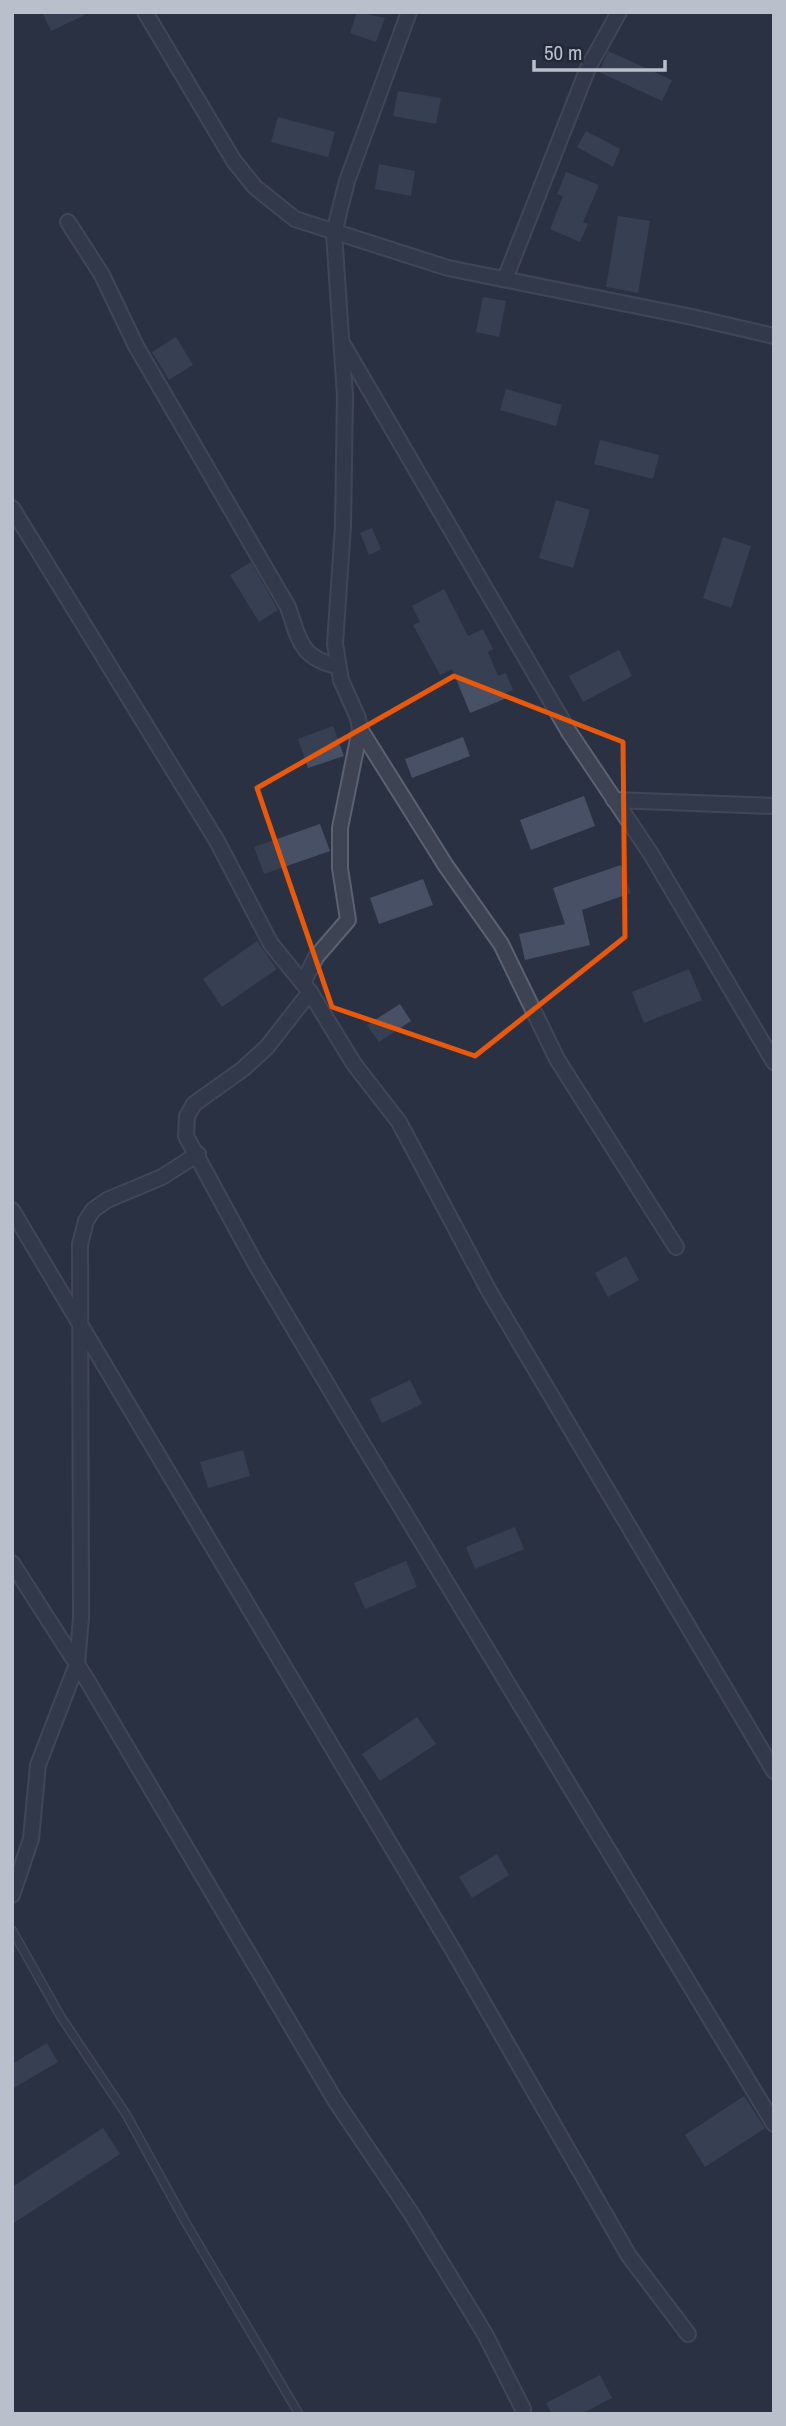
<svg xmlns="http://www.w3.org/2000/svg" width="786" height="2426" font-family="'Archivo Narrow',sans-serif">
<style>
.building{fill:#485065}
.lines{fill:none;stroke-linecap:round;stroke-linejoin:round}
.lane-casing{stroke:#5b6170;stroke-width:10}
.street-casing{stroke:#5b6170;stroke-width:18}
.lane{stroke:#3d4353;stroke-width:7}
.street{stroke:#3d4353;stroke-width:14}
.marked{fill:none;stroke:#e8590c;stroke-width:5;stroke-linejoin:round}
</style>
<rect width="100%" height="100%" fill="#293143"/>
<g class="building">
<path d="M42,12H91L51,31Z"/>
<path d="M357,12L385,18L376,42L350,33Z"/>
<path d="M608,51L672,80L662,101L599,72Z"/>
<path d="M398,91L441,98L436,124L393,116Z"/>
<path d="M278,117L335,132L328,157L271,142Z"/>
<path d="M586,131L620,149L613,167L577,147Z"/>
<path d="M379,164L415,171L411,196L375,189Z"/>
<path d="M566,172L599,185L583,222L588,224L580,242L550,229L563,196L557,194Z"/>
<path d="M618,216L650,221L638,293L606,287Z"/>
<path d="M483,297L506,301L499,337L476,332Z"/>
<path d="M176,337L193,365L169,380L152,352Z"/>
<path d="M506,389L562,405L556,426L500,410Z"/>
<path d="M600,440L659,455L653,479L594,464Z"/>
<path d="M556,500L590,510L573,568L539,558Z"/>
<path d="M372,528L381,549L369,555L360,533Z"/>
<path d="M723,537L751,546L731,608L703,598Z"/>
<path d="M251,562L278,610L259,622L230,575Z"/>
<path d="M444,589L468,636L483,629L493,649L488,652L498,676L506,673L513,690L505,693L507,698L470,713L452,669L440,675L413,625L420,622L412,606Z"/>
<path d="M619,650L632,676L583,702L569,676Z"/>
<path d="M333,726L344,756L308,768L298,739Z"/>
<path d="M463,737L470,756L412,778L405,759Z"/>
<path d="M584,796L595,826L531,850L520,820Z"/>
<path d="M320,824L330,851L264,874L254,847Z"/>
<path d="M621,865L631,893L582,910L590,945L525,960L519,934L565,924L553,888Z"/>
<path d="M423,879L433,905L379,924L370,898Z"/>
<path d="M257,941L277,969L222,1007L203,979Z"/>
<path d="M689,969L702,1000L644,1023L632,992Z"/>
<path d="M400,1004L411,1021L379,1042L367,1025Z"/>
<path d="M626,1256L639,1280L608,1297L595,1273Z"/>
<path d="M410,1380L422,1404L382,1423L370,1399Z"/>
<path d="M243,1450L250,1476L208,1488L200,1462Z"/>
<path d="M515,1527L524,1549L475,1569L466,1547Z"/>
<path d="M406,1561L417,1587L365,1609L354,1583Z"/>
<path d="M417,1717L436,1744L380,1781L362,1754Z"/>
<path d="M497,1854L509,1875L472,1898L459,1877Z"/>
<path d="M47,2043L58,2062L12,2089V2064Z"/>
<path d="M744,2096L765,2128L705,2167L685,2135Z"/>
<path d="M103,2128L120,2154L12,2224V2187Z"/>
<path d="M600,2375L612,2398L581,2414H552L546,2403Z"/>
</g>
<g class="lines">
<g class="lane-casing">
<path id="lane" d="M12,1930L61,2017L126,2114L186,2223L299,2414"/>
</g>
<g class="street-casing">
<g id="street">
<path d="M145,12L234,161L255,187L295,219L448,268L692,317L774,336"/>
<path d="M68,222L102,275L136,346L288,607C299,639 300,658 337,666"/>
<path d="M505,279L588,68L619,12"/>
<path d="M344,346L569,732L651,854L774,1062"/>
<path d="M12,508L217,841L271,944L310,992L354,1064L399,1122L489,1291L774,1771"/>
<path d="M360,729L446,866L501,944L557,1059L676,1247"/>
<path d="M614,800L774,806"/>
<path d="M303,983L316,957L348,920L340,868V828L360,729L358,718L341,680L335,644L343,526L345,396L334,233L347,181L409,12"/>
<path d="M310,992L267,1047L243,1069L194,1104L187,1116L186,1136L255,1263L356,1433L774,2124"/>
<path d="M12,1210L453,1950L629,2256L688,2334"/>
<path d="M12,1563L87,1680L335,2100L411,2213L485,2334L523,2409"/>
<path d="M12,1895L31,1839L38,1765L77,1664L81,1618L80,1244L86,1221L93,1210L107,1200L162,1177L198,1154"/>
</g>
</g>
<use href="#lane" class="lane"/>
<use href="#street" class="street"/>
</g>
<path d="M0 0H786V2426H0ZM454,676L623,742L625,937L475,1056L332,1007L257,788Z" fill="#293143" fill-opacity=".55" fill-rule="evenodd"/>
<path class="marked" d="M454,676L623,742L625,937L475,1056L332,1007L257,788Z"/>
<rect width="786" height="2426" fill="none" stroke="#babfcc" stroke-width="28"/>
<path d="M534 60v10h131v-10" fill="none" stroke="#babfcc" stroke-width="3.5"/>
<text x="544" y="60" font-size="21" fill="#babfcc" stroke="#222838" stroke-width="5" paint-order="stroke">50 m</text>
</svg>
